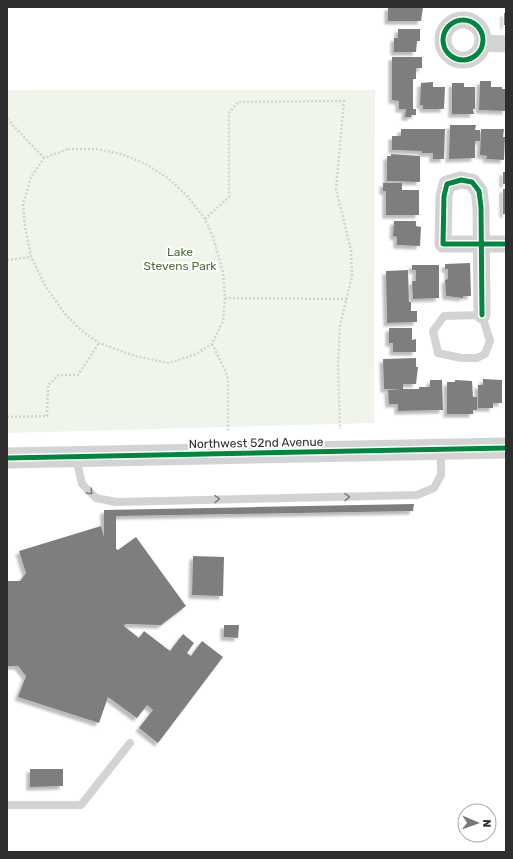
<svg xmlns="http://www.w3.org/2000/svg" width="513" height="859" font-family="Rubik,sans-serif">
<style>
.green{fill:#f0f5eb}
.building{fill:#7e7e7e;filter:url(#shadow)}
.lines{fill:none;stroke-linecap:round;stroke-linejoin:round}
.path{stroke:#d3d3d3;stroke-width:2.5;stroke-dasharray:2 2;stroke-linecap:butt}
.service{stroke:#d3d3d3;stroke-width:8}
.minor{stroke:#d3d3d3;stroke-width:17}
.tertiary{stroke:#d3d3d3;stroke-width:21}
.cycleway-casing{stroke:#fff;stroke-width:8}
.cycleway{stroke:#00873e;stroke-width:5}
.oneway{stroke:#808080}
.labels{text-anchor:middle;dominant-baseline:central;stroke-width:4;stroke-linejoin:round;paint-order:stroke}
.park-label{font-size:12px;fill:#4f6d39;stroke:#fff}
.street-label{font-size:12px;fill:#2e2e2e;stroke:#fff}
</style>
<defs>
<filter id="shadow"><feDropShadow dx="-3.5" dy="3.5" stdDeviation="1" flood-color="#0004"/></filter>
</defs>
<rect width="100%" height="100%" fill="#fff"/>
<path class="green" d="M7,90H375L374,423L7,433Z"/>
<g class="building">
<path d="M388,7H423L421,21H388Z"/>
<rect x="504" y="13" width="2" height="12"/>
<path d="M398,29H420V41H417L416,52H394V38H398Z"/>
<path d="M392,57H422V68H416V79H413V109H416V115H411V117H405L406,109H399V101L392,100Z"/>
<path d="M480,81H491V87H502V89H506V111L479,110Z"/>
<path d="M433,82V87H445L444,109H423V105H420L421,83Z"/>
<path d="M452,83H464V87H475V109H473L474,114H452Z"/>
<path d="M450,125H476L475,130H480V141H475V158L449,159Z"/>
<path d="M401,129H445L444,159H433V153H422V151L392,150V136H401Z"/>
<path d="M481,129H504L503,137H505L504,160L486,159L487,156L480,155Z"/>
<path d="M391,154L420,156V182L387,181V156H391Z"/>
<rect x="503" y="172" width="3" height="12"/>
<path d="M383,183H402V190H419V215H386V191H383Z"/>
<rect x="503" y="189" width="3" height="25"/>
<path d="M394,221H416V226L421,227L420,246L397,245V237L393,236Z"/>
<path d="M470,263L471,296H463V298L446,296L445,280L448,279V269H445V264Z"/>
<path d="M412,265H439V298L413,299L412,281H416V270H412Z"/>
<path d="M408,270L409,302H411V311H417V322L387,323L386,271Z"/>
<path d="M389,328H412V340L416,339V352H393V343H389Z"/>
<path d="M416,358V367H418L416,384H403V389H419V387H430V380H442L443,410L398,411V404H389L388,390L400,389H384L383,359Z"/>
<path d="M483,379L502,380V403H493V408H478V385H483Z"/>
<path d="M455,380L472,381L473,397H477V410H473V414H447V382H455Z"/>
<path d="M414,504L413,511L116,516V549L118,550L136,537L186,606L161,625L125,624L124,626L139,638L144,631L170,651L183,634L194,643L187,653L191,656L202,641L223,657L158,743L139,728L153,710L147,705L137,718L108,697L99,723L18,697L26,676L18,666H7V581H20L26,573L19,551L101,526L104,537V510Z"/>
<path d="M193,556L224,557L223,596L192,595Z"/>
<path d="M224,625H239L238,638L224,637Z"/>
<path d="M30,769H63V786L30,787Z"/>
</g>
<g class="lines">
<g class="path">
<path d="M7,119L44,158"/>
<path d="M68,149H97L121,154L146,164L169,179L188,197L205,219L213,237L223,272L225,298L223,321L212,344L194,355L168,363L135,356L99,343L81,330L65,314L46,287L31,257L25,227L23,204L31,177L44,158Z"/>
<path d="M205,219L229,197V113L238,102L344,101L336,189L351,250L352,276L340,326L338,365L340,429"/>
<path d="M7,260L31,257"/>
<path d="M225,298L347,299"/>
<path d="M212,344L226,372L228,379V432"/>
<path d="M7,417L47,416L48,385L59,375H78L99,343"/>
</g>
<g class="service">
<path d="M482,315L490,341L485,354L477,358H461L438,353L433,331L444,316Z"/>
<path d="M76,458L82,484L96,498L116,502L417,495L434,488L441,475V450"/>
<path d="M7,805H81L130,743"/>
</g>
<g class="minor">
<circle cx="463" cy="40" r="20"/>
<path d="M483,43L506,44"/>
<path d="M482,315L481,207L479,191L472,182L461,180L447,184L444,196L443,244H506"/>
</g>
<path class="tertiary" d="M7,458L506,448"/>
<g class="cycleway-casing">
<g id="cycleway">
<circle cx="463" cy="40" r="20"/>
<path d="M482,315L481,207L479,191L472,182L461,180L447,184L444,196L443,244H506"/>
<path d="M7,458L506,448"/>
</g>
</g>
<use href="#cycleway" class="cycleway"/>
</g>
<defs><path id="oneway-chevron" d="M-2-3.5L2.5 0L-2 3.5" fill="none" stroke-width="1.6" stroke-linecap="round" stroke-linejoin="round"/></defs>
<g class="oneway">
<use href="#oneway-chevron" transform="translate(90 492) rotate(46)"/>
<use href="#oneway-chevron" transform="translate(347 497) rotate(-1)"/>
<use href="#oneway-chevron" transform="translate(217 499) rotate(-1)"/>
</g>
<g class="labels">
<g class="park-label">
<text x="180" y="252">Lake<tspan x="180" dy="14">Stevens Park</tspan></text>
</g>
<g class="street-label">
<text transform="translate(256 443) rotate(-1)">Northwest 52nd Avenue</text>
</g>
</g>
<rect width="513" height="859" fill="none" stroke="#2e2e2e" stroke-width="16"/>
<g transform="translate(477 823) rotate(92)"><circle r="19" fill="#ffffff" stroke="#ababab"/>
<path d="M0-3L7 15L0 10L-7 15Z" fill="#777777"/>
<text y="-6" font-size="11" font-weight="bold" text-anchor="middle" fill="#2e2e2e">N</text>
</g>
</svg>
